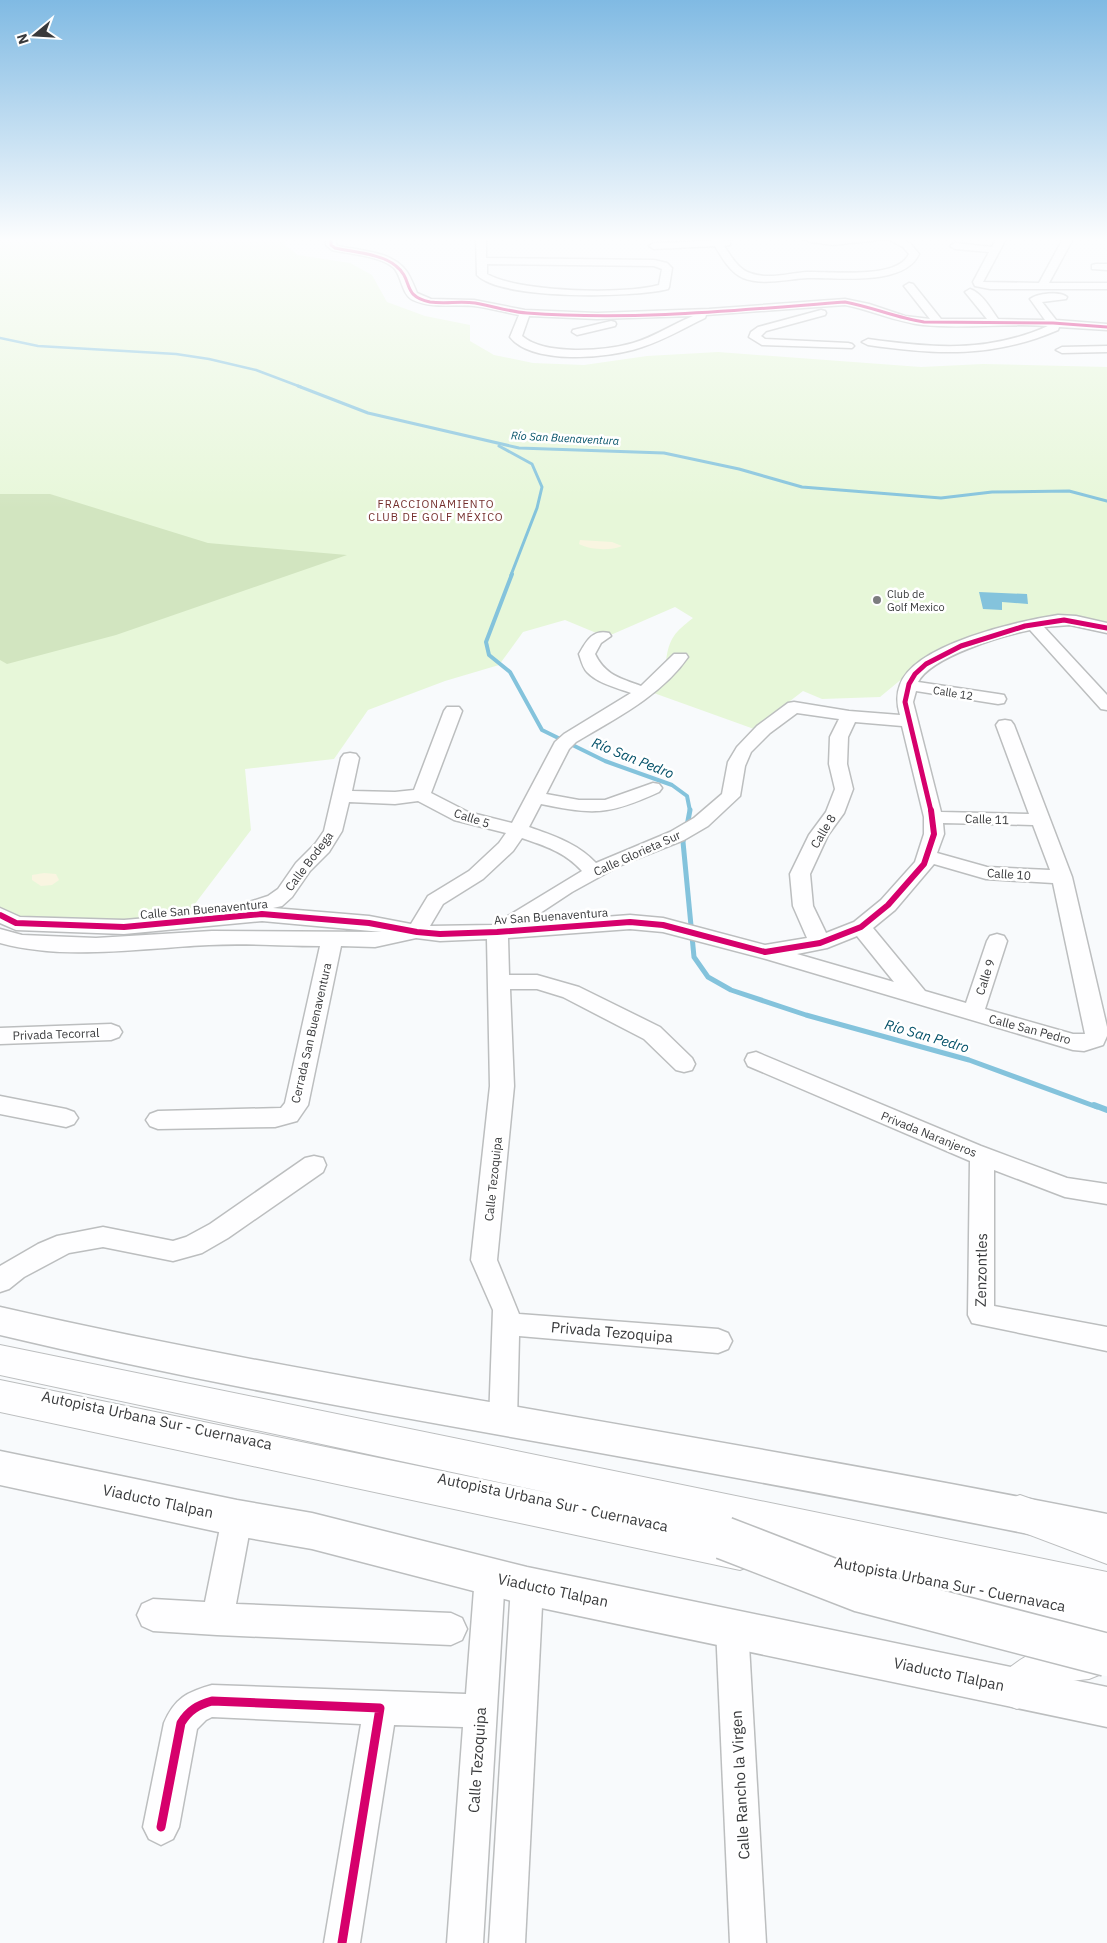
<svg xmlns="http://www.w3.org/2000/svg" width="1107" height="1943" font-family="'IBM Plex Sans',sans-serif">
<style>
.green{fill:#e7f7d9}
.forest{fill:#d2e5c0}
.sand{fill:#f9f5e1}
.water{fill:#84c3dc}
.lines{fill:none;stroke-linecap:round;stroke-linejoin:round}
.stream-far4{stroke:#84c3dc;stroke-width:2.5}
.stream-far3{stroke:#84c3dc;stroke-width:3}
.stream-far2{stroke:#84c3dc;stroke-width:4}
.stream-far1{stroke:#84c3dc;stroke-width:5}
.stream{stroke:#84c3dc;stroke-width:6}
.minor-casing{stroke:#bcbebf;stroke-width:3}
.major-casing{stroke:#bcbebf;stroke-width:3}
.highway-casing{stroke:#bcbebf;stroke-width:2}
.minor{fill:#fefeff;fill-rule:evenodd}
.major{fill:#fefeff;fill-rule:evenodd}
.highway{fill:#fefeff;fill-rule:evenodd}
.highway-bridge-casing{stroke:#bcbebf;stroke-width:45;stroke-linecap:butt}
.highway-bridge{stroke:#fefeff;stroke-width:42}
.cycleway-far3-casing{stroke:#fff;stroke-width:4.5}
.cycleway-far2-casing{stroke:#fff;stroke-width:8}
.cycleway-far1-casing{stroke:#fff;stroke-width:9}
.cycleway-casing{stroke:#fff;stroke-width:12}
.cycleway-far3{stroke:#d6006c;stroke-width:3}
.cycleway-far2{stroke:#d6006c;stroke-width:5}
.cycleway-far1{stroke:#d6006c;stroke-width:6}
.cycleway{stroke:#d6006c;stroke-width:9}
.poi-dot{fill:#7c7d7f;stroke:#fff;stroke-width:2}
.labels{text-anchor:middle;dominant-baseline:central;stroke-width:5;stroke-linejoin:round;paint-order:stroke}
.far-water-label{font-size:11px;font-style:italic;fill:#004f67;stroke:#fff}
.far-neighbourhood-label{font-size:11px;letter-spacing:1px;fill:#742e2c;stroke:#fff}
.far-poi-label{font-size:11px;fill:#393a3c;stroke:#fff;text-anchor:start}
.far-street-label{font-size:11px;fill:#393a3c;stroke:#fff}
.street-label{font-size:12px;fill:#393a3c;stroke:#fff}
.water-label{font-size:14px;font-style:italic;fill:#004f67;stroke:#fff}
.near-street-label{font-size:15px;fill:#393a3c;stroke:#fff}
</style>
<rect width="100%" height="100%" fill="#f8fafc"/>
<path class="green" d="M0,237H283L285,245L298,255L350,263L372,275L387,302L425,316L470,325V341L494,355L533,363L584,365L647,356L718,352L921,367L983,364L1107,367V624L1063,615L1009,625L939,648L880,697L822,699L803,691L754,729L651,692L679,667L666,661C669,638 675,632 693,618L675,607L606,637L565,620L523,632L499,665L445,681L368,710L334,759L245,769L251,830L188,913L123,921L4,917L0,915Z"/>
<path class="forest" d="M0,494H50L208,543L347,555L116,635L7,664L0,660Z"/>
<g class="sand">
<path d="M580,540L612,542L622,546C610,551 591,550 579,544Z"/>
<path d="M44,873L56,874L59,880L52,885L41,886L32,880V875Z"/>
</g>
<path class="water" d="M979,592L1027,594L1028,604L1002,602V610L983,609Z"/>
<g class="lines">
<path class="stream-far4" d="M0,338L38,346L176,354L209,359L256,370L301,387"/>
<g class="stream-far3">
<path d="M298,386L368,413L519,448L664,453L739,469L802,487L941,498L992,492L1069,491L1107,501"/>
<path d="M499,446L532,464L542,487L537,508L511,575"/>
</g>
<path class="stream-far2" d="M512,574L486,642L489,655L510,672L542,730L605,761L672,785L687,796L690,811"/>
<g class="stream-far1">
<path d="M687,826L690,810"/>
<path d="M685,834L683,842L694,957L708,977L731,990L806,1015L969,1060L1097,1107"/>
</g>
<path class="stream" d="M1094,1105L1107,1110"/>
<g class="minor-casing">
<g id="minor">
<path d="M326,237H336V244L338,246C360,251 393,251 407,272C411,278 414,286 417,293L431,299L474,300L525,310L597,313L709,309L845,299L869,304L905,316L930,319L904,286L909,283L913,284L941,319H987L965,292L970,289C982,293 991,309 998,319L1045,320L1030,299C1037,293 1060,291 1067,297L1066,299L1042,302L1056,320L1107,324V330L1059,327L1058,330C993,358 936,355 868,345L862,342L868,339C932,348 987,353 1048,326C1007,323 964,329 923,325C896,322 871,310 845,305L706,315L705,318C684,328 664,340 642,347C611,358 533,366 510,337L519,315C504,312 489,308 474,306C454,304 432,309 413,300C402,295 402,277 394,268C381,256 349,254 332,250L326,245ZM529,316L597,319L693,316C673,324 654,337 633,343C605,351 545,356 522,336Z"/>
<path d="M476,237H486V258L654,260L667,263L672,268L669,287L668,289C634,298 501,300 477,275ZM487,264L654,266L662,269L659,285C623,295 519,292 487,274Z"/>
<path d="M709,237H719L721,240L730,241V245L724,246C731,256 738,269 750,273C768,280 789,273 807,272C832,271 897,280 909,254L903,247L887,239L833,245L812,242L797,237L844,239L897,237L910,243L919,254C904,287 837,277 808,278C786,279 764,286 743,278C730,272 722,258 715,246L654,249L649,246L654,243L712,241Z"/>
<path d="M997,237H1007L983,282L1039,283L1064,237H1074L1049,283H1107V289H990L975,286L973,282L989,252L955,249L950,246L955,243L992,247Z"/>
<path d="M1096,264H1107V270L1092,269V265Z"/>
<path d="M821,310L825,311L826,313L825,315L766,331L761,336L765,339L848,343L852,344L854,346L852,348L762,345L749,337L751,332L758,327Z"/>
<path d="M611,321L615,322L616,324L615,326L577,335L572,332L573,330Z"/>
<path d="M1107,346V352L1062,353L1056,350L1062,347Z"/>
<path d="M1058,615L1076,616L1107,623V633L1070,625L1044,627L1107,695V710L1101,709L1030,630C1002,636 932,656 918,682L998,694L1004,695L1006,699L1004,703L998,704L916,691L913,702L941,812L1029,814L996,725L999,721L1005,720L1011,721L1014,725L1072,877L1107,1027V1036L1103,1045L1084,1051L1073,1050L766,959L663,932L630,929L508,938L509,975H537L579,987L660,1027L692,1058L695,1064L692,1070L684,1072L676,1070L644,1039L563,997L537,989H510L514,1086L497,1260L519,1314L718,1329L728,1333L732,1341L728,1349L718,1353L519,1336L517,1421L513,1430L503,1434L493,1430L489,1421L493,1310L471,1260L490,1086L487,939L440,941L416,938L375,947L341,946L308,1105L297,1121L275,1127L158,1129L150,1126L146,1120L150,1114L158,1111L281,1108L285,1103L320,946C283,946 246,943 209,945C142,948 65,961 0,943V929L22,935L96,938L212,931L382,932L262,921L124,934L16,930L0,923V908L20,917L124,920L240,910L243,904L268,896L278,889L296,863L315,844L324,831L341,758L344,754L350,753L356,754L359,758L352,791L395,792L414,790L444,711L447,707H459L462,711L431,793L468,812L512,823L555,742L564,734L631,693C617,688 597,683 587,672C583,668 581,660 579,654C586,642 592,629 609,633L611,636L601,643L595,654C605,675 620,678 641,686L674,654H686L688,657C662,695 615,719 576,742L569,749L546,794L579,800H605L653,783L659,784L662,788L659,792C609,815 594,815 541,804L529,827C554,836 577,843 596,863L670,832L694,818L722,794L728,762L737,747L757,726L788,703L794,702L849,711L900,715C897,705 896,695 900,685C914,644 1019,621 1058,615ZM797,713L839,719L830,737L829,764L835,789L826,812L809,835L790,874L793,906L807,938L765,945L663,918L630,915L525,923L572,892L621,865L684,840L708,826L740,796L745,766L751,752L770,733ZM855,722L902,726L924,817V834L915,862L881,900L854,922L826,933L813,906L810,874L828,835L844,813L853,789L847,764L848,737ZM418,801L454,820L506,833L499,843L469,871L428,896L411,924L369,916L273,908L282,906L292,897L310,871L329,852L342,831L349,802L395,804ZM943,823L1033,825L1050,870L987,867L937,853L944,834ZM522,838C545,846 565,852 582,871L493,925L430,926L443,904L483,879L513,851ZM934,864L986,879L1053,883L1085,1034H1073L985,1009L1007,941L1004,936L997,934L990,936L987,941L966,1003L925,991L873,928L895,910ZM857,936L894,982L797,954L827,948Z"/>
<path d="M111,1024L119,1027L122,1032L119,1037L111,1040L0,1044V1028Z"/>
<path d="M756,1052L981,1146L1067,1178L1107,1184V1204L1065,1197L994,1170V1306L1107,1327V1351L972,1323L968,1315L970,1161L748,1066L745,1060L748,1054Z"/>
<path d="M0,1096L66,1109L74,1112L78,1118L74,1124L66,1127L0,1114Z"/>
<path d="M314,1156L323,1158L326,1165L323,1172L228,1238L202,1253L173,1261L103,1247L69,1253L24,1277L9,1289L0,1292V1266L38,1244L57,1236L103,1227L173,1241L186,1237L210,1224L305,1158Z"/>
<path d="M237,1504L248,1508L252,1518L236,1604L451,1613L462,1618L467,1629L462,1640L451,1645L217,1635L153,1631L142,1626L137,1615L142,1604L153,1599L205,1602L222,1518L226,1508Z"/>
<path d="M490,1561L501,1565L505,1576L483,1943H447L463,1727L394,1725L360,1943H324L361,1724L212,1717L206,1720L197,1729L179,1827L173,1839L161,1845L149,1839L143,1827L164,1723C175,1698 187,1692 212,1685L466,1694L475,1576L479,1565Z"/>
<path d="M527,1571L538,1575L543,1586L525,1943H489L511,1586L516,1575Z"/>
<path d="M732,1611L743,1616L748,1627L766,1943H730L716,1627L721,1616Z"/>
</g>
</g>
<g class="major-casing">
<g id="major">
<path d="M0,1307C156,1343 314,1371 472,1399C684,1436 896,1472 1107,1514V1550C924,1512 740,1478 556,1445C370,1412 184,1379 0,1335Z"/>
<path d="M0,1451L237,1500L312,1513L527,1567L1107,1687V1727L527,1605L312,1549L237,1536L0,1485Z"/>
</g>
</g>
<g class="highway-casing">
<g id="highway">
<path d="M0,1345L1107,1572V1665L1104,1673L1089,1679L1061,1682L1032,1703L1017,1709L1002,1703L996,1688L1002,1673L1020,1660L1035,1651L1065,1639L966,1618L952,1612L948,1604L812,1575L798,1570L792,1556L797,1546L748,1535L754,1538L760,1551L754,1564L740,1570L0,1412V1380L554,1494L0,1375Z"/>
<path d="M1020,1495L1107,1526V1564L1006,1526L1001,1513L1006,1500Z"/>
</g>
</g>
<use href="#minor" class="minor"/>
<use href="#major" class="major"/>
<use href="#highway" class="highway"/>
<g class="highway-bridge-casing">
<path id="highway-bridge" d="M724,1538L861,1591L1107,1655"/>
</g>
<use href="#highway-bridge" class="highway-bridge"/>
<g class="cycleway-far3-casing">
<path id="cycleway-far3" d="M331,237V245L335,248C352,252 383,254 396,266C414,280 401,296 430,302C445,304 460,301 475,303C493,306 510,312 527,313C633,321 740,310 845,302C872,307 897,318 924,322L1053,323L1107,327"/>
</g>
<g class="cycleway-far2-casing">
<path id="cycleway-far2" d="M931,811L905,702L909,684L915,674L926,664L961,646L1025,626L1064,620L1107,628"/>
</g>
<g class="cycleway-far1-casing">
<path id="cycleway-far1" d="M0,915L16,923L124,927L262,914L369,923L417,932L440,934L497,932L630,922L663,925L765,952L820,943L861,927L888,905L924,864L934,834L931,810"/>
</g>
<g class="cycleway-casing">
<path id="cycleway" d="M161,1827L181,1723C189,1710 198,1705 212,1701L380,1708L342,1943"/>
</g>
<use href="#cycleway-far3" class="cycleway-far3"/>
<use href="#cycleway-far2" class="cycleway-far2"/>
<use href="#cycleway-far1" class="cycleway-far1"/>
<use href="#cycleway" class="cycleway"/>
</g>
<linearGradient id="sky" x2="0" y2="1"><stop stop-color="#80bae3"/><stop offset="0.47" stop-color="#fcfdfe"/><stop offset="1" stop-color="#fcfdfe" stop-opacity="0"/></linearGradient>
<rect width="1107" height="509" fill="url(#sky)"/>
<circle class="poi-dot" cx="877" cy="600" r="5"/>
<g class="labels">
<g class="far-water-label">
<text transform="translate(565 438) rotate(3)">Río San Buenaventura</text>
</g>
<g class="far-neighbourhood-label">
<text x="436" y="504">FRACCIONAMIENTO<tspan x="436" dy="13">CLUB DE GOLF MÉXICO</tspan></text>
</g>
<g class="far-poi-label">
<text x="887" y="594">Club de<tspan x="887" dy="13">Golf Mexico</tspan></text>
</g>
<g class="far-street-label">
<text transform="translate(953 693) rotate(9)">Calle 12</text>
</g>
<g class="street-label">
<text transform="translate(472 818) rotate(18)">Calle 5</text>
<text transform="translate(987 819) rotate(2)">Calle 11</text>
<text transform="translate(823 831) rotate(-59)">Calle 8</text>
<text transform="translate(637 853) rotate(-24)">Calle Glorieta Sur</text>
<text transform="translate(309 861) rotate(-53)">Calle Bodega</text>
<text transform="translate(1009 874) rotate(4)">Calle 10</text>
<text transform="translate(204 909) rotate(-5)">Calle San Buenaventura</text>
<text transform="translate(551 916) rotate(-4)">Av San Buenaventura</text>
<text transform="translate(985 977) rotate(-72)">Calle 9</text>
<text transform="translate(1030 1029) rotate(15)">Calle San Pedro</text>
<text transform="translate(311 1033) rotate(-77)">Cerrada San Buenaventura</text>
<text transform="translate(56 1034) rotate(-2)">Privada Tecorral</text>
<text transform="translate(929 1134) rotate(22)">Privada Naranjeros</text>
<text transform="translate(493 1179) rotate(-84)">Calle Tezoquipa</text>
</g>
<g class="water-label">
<text transform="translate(633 758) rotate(22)">Río San Pedro</text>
<text transform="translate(927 1036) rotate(16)">Río San Pedro</text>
</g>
<g class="near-street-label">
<text transform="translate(981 1270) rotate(-89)">Zenzontles</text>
<text transform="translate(612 1332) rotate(5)">Privada Tezoquipa</text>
<text transform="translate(157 1420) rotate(12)">Autopista Urbana Sur - Cuernavaca</text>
<text transform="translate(158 1501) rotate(12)">Viaducto Tlalpan</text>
<text transform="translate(553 1502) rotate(12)">Autopista Urbana Sur - Cuernavaca</text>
<text transform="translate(950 1584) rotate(11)">Autopista Urbana Sur - Cuernavaca</text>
<text transform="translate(553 1590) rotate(12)">Viaducto Tlalpan</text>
<text transform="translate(949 1674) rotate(12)">Viaducto Tlalpan</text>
<text transform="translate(477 1760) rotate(-86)">Calle Tezoquipa</text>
<text transform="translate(740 1785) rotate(-93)">Calle Rancho la Virgen</text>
</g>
</g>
<g transform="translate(35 35) rotate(252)" stroke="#ffffff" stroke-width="4" paint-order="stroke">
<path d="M0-4L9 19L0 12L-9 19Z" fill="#393a3c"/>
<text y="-8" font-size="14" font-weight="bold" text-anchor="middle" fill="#393a3c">N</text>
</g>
</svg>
